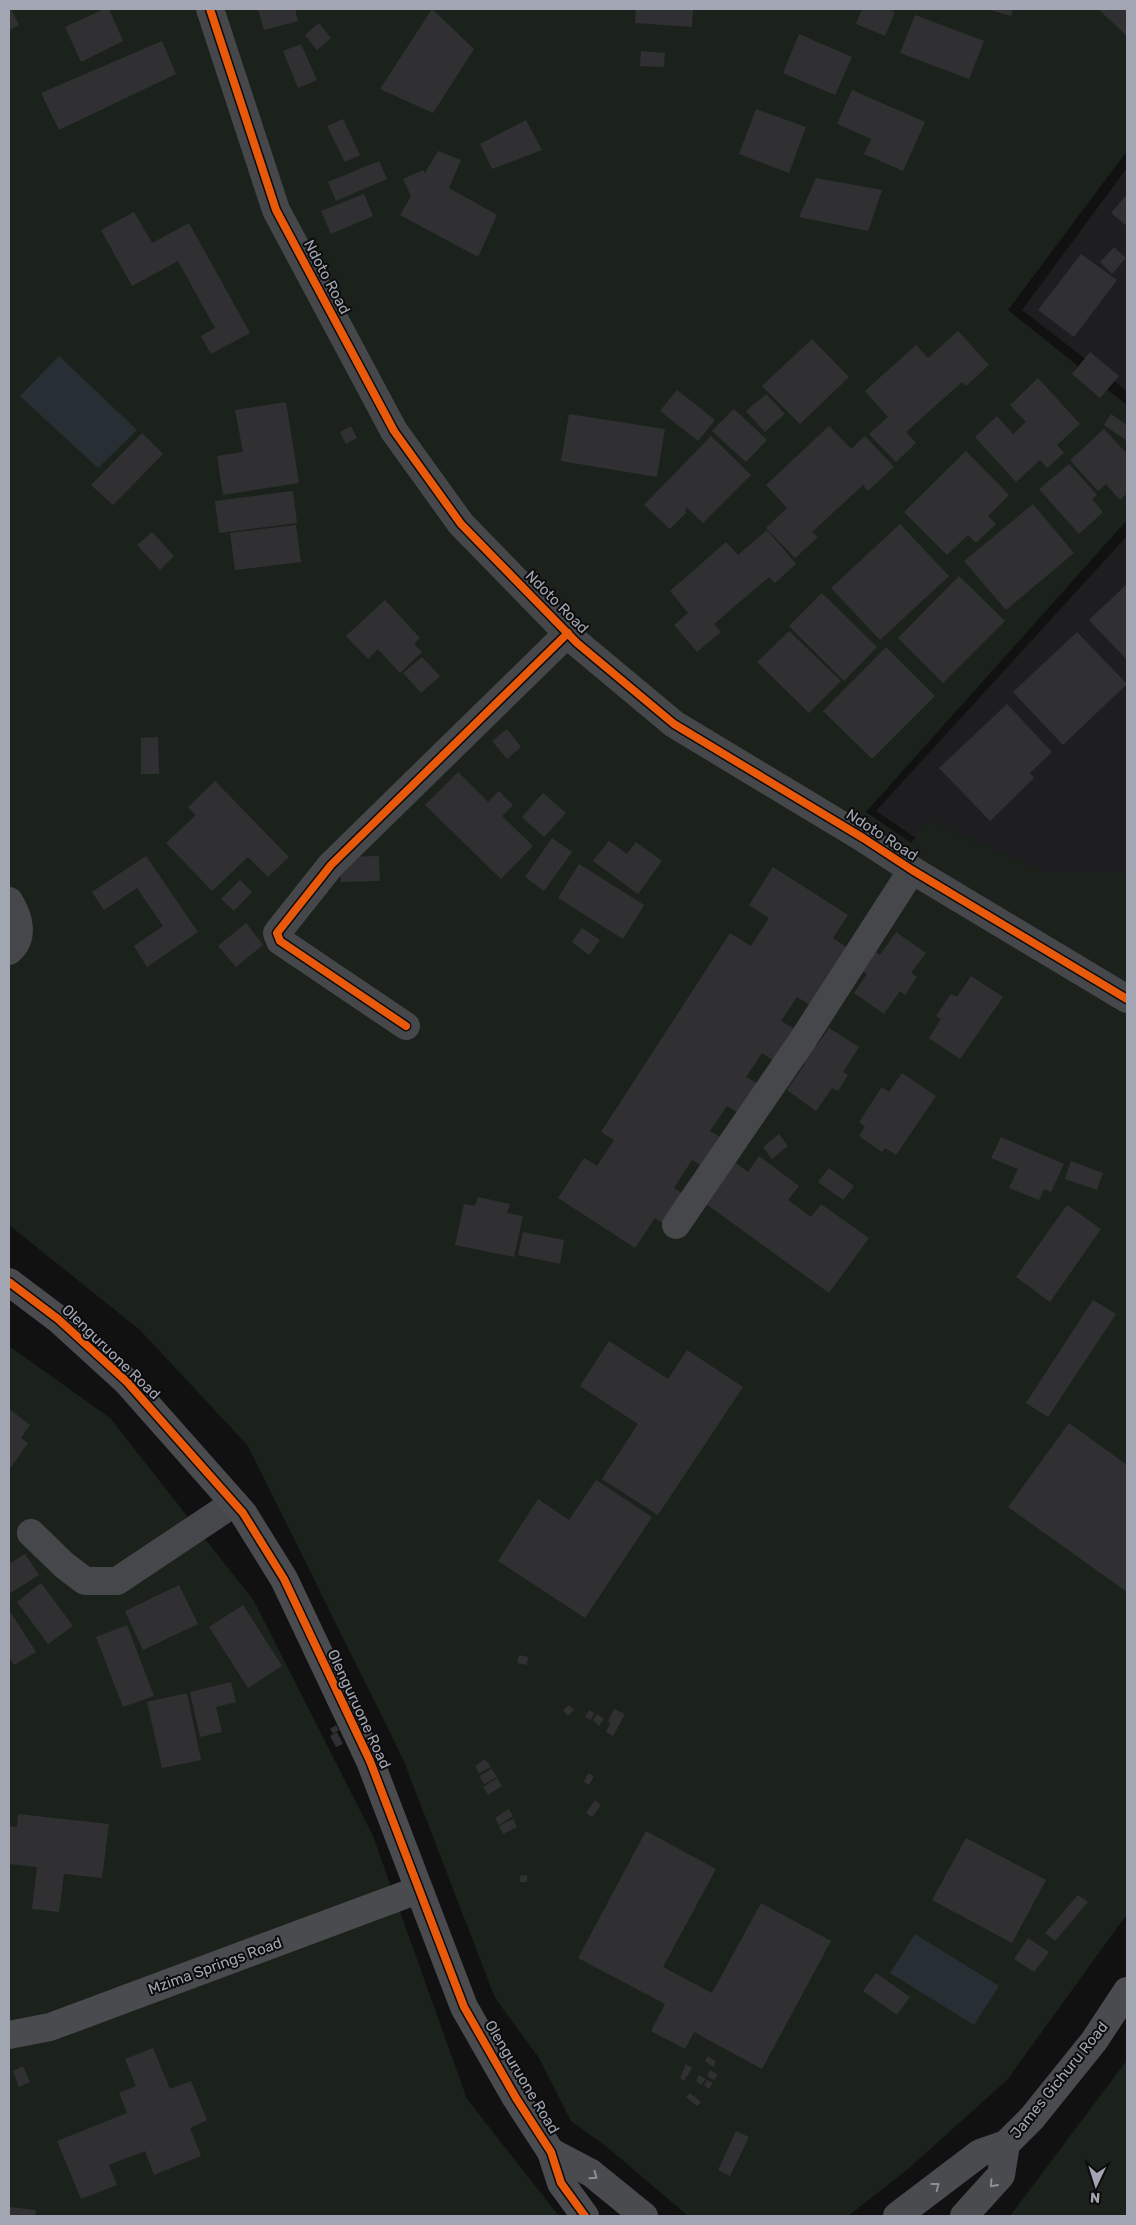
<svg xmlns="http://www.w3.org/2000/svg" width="1136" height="2225" font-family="Rubik,sans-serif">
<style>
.built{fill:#1e1e20}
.green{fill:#1b221c}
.water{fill:#272e34}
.building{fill:#303032}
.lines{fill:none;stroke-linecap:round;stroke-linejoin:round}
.street{stroke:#46474a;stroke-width:28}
.secondary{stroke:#4a4b4e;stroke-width:28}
.cycleway-casing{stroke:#0c0c0d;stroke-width:11}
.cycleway{stroke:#e8590c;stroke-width:8}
.oneway{stroke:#8c8f9a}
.labels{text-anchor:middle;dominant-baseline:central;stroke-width:4;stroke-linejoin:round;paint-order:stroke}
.street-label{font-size:15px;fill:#a2a6b3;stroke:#0c0c0d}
</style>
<rect width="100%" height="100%" fill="#111112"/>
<g class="built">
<path d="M1127,168V391L1022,310Z"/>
<path d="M1127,536V982L876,811Z"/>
</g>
<g class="green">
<path d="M9,9H1127V151L1008,310L1127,405V520L866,812L911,843L930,820L1045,872H1127V1914L1007,2080L908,2169L848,2216H688L607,2147L571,2121L539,2058L495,1998L403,1759L248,1446L140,1330L9,1225Z"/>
<path d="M9,1346L110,1418L254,1601L373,1836L467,2099L559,2216H9Z"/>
<path d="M1127,2060V2216H1010Z"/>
</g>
<g class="water">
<path d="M59,356L137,430L98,468L20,396Z"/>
<path d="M915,1934L999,1986L974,2025L890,1973Z"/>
</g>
<g class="building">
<path d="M9,9H11L19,25L9,30Z"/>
<path d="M104,9H109L123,41L81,62L65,27Z"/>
<path d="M258,9H295L298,21L264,30Z"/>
<path d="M432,9L474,49L433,113L380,89Z"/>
<path d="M636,9H693L692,27L635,23Z"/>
<path d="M862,9H887L895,12L885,36L856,24Z"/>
<path d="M987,9H1013L1011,16Z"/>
<path d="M1098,9H1127V36Z"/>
<path d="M915,15L984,41L969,79L900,53Z"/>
<path d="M319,23L331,38L317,50L305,35Z"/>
<path d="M799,34L852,57L835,95L783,73Z"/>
<path d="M162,41L176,74L59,130L41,93Z"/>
<path d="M301,44L317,80L298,88L283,51Z"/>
<path d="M641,51L665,53L664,67L640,66Z"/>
<path d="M852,90L925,122L903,171L864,154L871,139L837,124Z"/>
<path d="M756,109L806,127L789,173L739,154Z"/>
<path d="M343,119L360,155L345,162L327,126Z"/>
<path d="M526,120L542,150L492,169L480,144Z"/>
<path d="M438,151L461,160L449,188L497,215L478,257L400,215L411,196L403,179L423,170L425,173Z"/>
<path d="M379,161L387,179L336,201L328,182Z"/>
<path d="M816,178L882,190L868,231L799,217Z"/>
<path d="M364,194L373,216L331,234L321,211Z"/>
<path d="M1127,194V226L1111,213Z"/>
<path d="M134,212L152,243L189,223L250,333L211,354L201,336L215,328L178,261L132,286L101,230Z"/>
<path d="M1114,247L1126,258L1112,274L1100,262Z"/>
<path d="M1081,254L1117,280L1074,337L1038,310Z"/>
<path d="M958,331L989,365L966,386L962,382L906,432L916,443L896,462L869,434L888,417L865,391L916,345L928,358Z"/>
<path d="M812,339L849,377L800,424L762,386Z"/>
<path d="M1090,352L1119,376L1100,398L1072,374Z"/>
<path d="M1038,378L1080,424L1057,445L1064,453L1047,468L1040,460L1016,482L975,437L997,416L1013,434L1026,422L1010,405Z"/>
<path d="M677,390L715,420L698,441L660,411Z"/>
<path d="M766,394L785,414L765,432L746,411Z"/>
<path d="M286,402L299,483L223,495L217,456L243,452L235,410Z"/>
<path d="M734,409L767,440L746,462L712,431Z"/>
<path d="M569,414L665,429L657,477L561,461Z"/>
<path d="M1111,414L1127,425L1126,440L1104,425Z"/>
<path d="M351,426L357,438L346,444L340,432Z"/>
<path d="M829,426L851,449L865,436L894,467L868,491L863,485L812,532L818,537L795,558L766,528L787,508L766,485Z"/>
<path d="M1104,429L1127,454V493L1120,500L1106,484L1098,491L1070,460Z"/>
<path d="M142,433L163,454L113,505L91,485Z"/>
<path d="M711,436L751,475L703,523L687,508L685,511L687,512L670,529L644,505Z"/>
<path d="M966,451L1009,495L988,516L996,524L976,543L968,535L947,555L904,512Z"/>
<path d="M1069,464L1097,495L1092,499L1103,512L1079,534L1039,489Z"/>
<path d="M293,491L297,523L219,533L215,501Z"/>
<path d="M1033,504L1074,553L1006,610L964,561Z"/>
<path d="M900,524L949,576L880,640L831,588Z"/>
<path d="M296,525L301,562L235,570L230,533Z"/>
<path d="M767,530L796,564L775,583L769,577L714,624L721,632L697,652L674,625L688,613L670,591L726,542L738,555Z"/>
<path d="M152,532L174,556L160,570L137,545Z"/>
<path d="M959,576L1005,621L943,683L898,638Z"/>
<path d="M1127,584V660L1089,620Z"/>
<path d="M822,593L877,647L844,681L789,626Z"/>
<path d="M385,600L420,638L414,644L422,652L400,673L378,649L368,659L346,636Z"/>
<path d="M789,631L841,681L809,713L757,662Z"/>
<path d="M1077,632L1127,684L1063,745L1013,692Z"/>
<path d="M886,647L935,696L872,759L823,711Z"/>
<path d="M422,657L440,676L421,693L403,673Z"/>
<path d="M1007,704L1052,752L1030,773L1034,778L990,821L939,768Z"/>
<path d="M507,729L521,747L507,759L492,741Z"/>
<path d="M158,737L159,774H141V738Z"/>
<path d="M458,772L488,802L499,791L513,805L502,816L533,846L501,879L425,805Z"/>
<path d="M215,781L289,857L268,877L248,857L212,891L166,843L196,815L188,807Z"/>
<path d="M543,793L566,813L544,837L522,817Z"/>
<path d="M552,838L572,852L544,891L525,877Z"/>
<path d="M609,841L627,854L636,842L662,861L638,894L593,861Z"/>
<path d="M146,856L198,932L147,967L134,946L163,926L137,888L104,910L92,892Z"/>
<path d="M379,856L380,881L341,882L340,857Z"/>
<path d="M579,864L644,905L623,939L558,898Z"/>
<path d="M773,867L848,915L833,938L851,950L813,1007L797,997L781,1021L798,1031L777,1063L762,1053L746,1077L762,1086L743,1116L727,1106L710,1131L727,1141L708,1170L692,1160L674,1188L690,1198L670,1228L655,1218L635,1248L558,1198L584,1158L597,1166L614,1140L601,1132L730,933L751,946L769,918L749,905Z"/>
<path d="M240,880L252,892L234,911L221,899Z"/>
<path d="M246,923L263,945L236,967L218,946Z"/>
<path d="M582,928L600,940L589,955L572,942Z"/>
<path d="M896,932L926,953L911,973L917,977L905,995L900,991L884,1014L854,993L867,974L861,970L874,951L880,955Z"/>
<path d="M971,976L1003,997L960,1059L929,1038L941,1019L936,1016L951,994L957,997Z"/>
<path d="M829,1028L859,1047L843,1072L848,1075L838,1091L832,1088L816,1111L787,1090L805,1064L800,1061L812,1042L817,1045Z"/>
<path d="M902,1073L936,1096L896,1155L885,1148L882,1152L859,1136L865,1127L859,1122L882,1087L889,1092Z"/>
<path d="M779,1134L788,1146L772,1159L763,1147Z"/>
<path d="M1001,1137L1064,1164L1051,1192L1044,1189L1039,1200L1009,1188L1018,1169L991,1158Z"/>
<path d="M759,1156L799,1186L788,1200L811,1217L821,1204L869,1238L829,1293L702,1201L732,1160L748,1172Z"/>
<path d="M1071,1161L1103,1173L1097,1190L1065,1179Z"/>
<path d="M829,1168L854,1186L843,1200L818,1182Z"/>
<path d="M478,1197L510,1204L507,1213L523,1216L514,1257L455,1245L464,1204L475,1206Z"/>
<path d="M1067,1205L1101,1229L1050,1302L1016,1277Z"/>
<path d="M523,1232L564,1240L560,1264L518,1255Z"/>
<path d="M1093,1300L1116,1314L1048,1417L1026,1403Z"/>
<path d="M609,1341L668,1379L687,1350L743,1387L658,1515L602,1479L638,1424L580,1386Z"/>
<path d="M9,1409L30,1425L21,1438L28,1443L9,1470Z"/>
<path d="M1069,1423L1127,1465V1592L1008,1507Z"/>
<path d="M596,1480L652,1517L585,1618L498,1561L538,1499L569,1520Z"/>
<path d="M25,1554L39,1575L9,1594V1564Z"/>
<path d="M41,1583L73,1626L48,1644L17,1602Z"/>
<path d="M179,1585L198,1624L143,1650L125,1611Z"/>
<path d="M243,1605L282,1666L248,1688L209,1627Z"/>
<path d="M9,1610L36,1652L14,1665L9,1657Z"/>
<path d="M127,1625L154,1696L123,1707L96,1637Z"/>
<path d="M519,1655L528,1657L527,1665L517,1663Z"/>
<path d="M231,1682L236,1702L216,1707L222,1732L200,1737L190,1692Z"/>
<path d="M187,1693L201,1760L162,1768L147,1702Z"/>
<path d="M569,1705L574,1710L568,1716L563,1710Z"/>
<path d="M614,1709L625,1714L613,1736L606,1732L610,1724L608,1721Z"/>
<path d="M589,1710L594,1713L591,1720L585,1717Z"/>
<path d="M597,1714L604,1719L599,1726L593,1720Z"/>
<path d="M336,1725L339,1730L333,1734L330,1729Z"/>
<path d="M337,1732L343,1744L336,1747L330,1736Z"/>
<path d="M485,1759L491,1767L479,1773L475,1766Z"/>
<path d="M492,1769L497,1777L484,1784L479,1776Z"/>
<path d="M588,1773L594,1776L589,1785L584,1782Z"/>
<path d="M497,1778L502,1786L488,1795L483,1787Z"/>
<path d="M595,1800L601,1805L592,1817L586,1813Z"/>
<path d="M509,1809L513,1816L499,1825L495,1818Z"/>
<path d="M18,1814L109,1824L102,1878L64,1874L59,1912L32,1909L37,1867L9,1864V1826L17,1827Z"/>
<path d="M513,1819L517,1827L503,1834L499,1826Z"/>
<path d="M646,1831L716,1869L663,1967L712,1993L761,1903L831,1941L762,2069L694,2032L685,2049L651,2031L665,2004L578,1958Z"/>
<path d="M966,1838L1046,1880L1012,1943L932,1900Z"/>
<path d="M527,1875V1882H520V1876Z"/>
<path d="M1078,1895L1088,1902L1055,1941L1045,1933Z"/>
<path d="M1028,1938L1049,1952L1034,1972L1014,1959Z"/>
<path d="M876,1973L910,1997L897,2015L863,1991Z"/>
<path d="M153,2048L170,2089L191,2081L207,2120L190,2128L201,2156L154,2175L145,2151L109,2165L117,2185L81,2199L57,2141L127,2113L119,2093L136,2086L125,2059Z"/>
<path d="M708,2056L716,2062L713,2067L705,2061Z"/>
<path d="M686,2064L692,2068L684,2081L680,2078Z"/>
<path d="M23,2066L30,2082L19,2087L13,2071Z"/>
<path d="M710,2070L718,2075L714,2080L707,2076Z"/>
<path d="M699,2075L706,2079L701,2085L696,2081Z"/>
<path d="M707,2080L713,2083L709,2089L704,2085Z"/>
<path d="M690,2093L701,2102L697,2106L686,2097Z"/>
<path d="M736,2131L749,2137L730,2176L718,2170Z"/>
<path d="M9,2207L36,2210L35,2216H9Z"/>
</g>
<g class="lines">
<g class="street">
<path d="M210,9L276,210L394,431L461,524L577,643L674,724L863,838L912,870L1127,999"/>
<path d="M9,901C19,917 25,937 9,951"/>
<path d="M406,1026L280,941L277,933L331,865L568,633"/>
<path d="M676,1225L802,1041L912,870"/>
<path d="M31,1533L64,1565L85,1581H117L234,1503"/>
</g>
<g class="secondary">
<path d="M9,1282L58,1319L127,1382L243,1513L284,1579L370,1761L464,2007L516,2098L551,2152L561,2183L585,2216"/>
<path d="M9,2035L50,2027L418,1890"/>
<path d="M551,2152L591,2173L644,2216"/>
<path d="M897,2216L980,2153L1006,2144L1032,2118L1094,2041L1127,1991"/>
<path d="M964,2216L1001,2175L1006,2144"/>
</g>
<g class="cycleway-casing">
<g id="cycleway">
<path d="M210,9L276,210L394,431L461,524L577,643L674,724L863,838L912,870L1127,999"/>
<path d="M406,1026L280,941L277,933L331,865L568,633"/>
<path d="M9,1282L58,1319L127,1382L243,1513L284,1579L370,1761L464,2007L516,2098L551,2152L561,2183L585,2216"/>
</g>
</g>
<use href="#cycleway" class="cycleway"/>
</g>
<defs><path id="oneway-chevron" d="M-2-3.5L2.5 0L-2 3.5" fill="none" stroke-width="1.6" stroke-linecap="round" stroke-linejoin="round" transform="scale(1.25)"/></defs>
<g class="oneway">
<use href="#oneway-chevron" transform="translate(594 2176) rotate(35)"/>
<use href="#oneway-chevron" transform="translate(993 2184) rotate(132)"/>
<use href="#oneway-chevron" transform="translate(936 2186) rotate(-38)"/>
</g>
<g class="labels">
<g class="street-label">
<text transform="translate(327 277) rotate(62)">Ndoto Road</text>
<text transform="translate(557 602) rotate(45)">Ndoto Road</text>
<text transform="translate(882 835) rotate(33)">Ndoto Road</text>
<text transform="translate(111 1352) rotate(44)">Olenguruone Road</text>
<text transform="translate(359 1709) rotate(65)">Olenguruone Road</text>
<text transform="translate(215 1966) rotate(-20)">Mzima Springs Road</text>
<text transform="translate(522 2077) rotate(59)">Olenguruone Road</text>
<text transform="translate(1059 2080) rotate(-51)">James Gichuru Road</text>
</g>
</g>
<rect width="1136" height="2225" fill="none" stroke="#a2a6b3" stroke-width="20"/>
<g transform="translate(1096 2185) rotate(184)" stroke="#0c0c0d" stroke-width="4" paint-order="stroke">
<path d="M0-4L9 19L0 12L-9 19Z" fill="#a2a6b3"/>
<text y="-8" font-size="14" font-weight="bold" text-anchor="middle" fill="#a2a6b3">N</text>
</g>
</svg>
